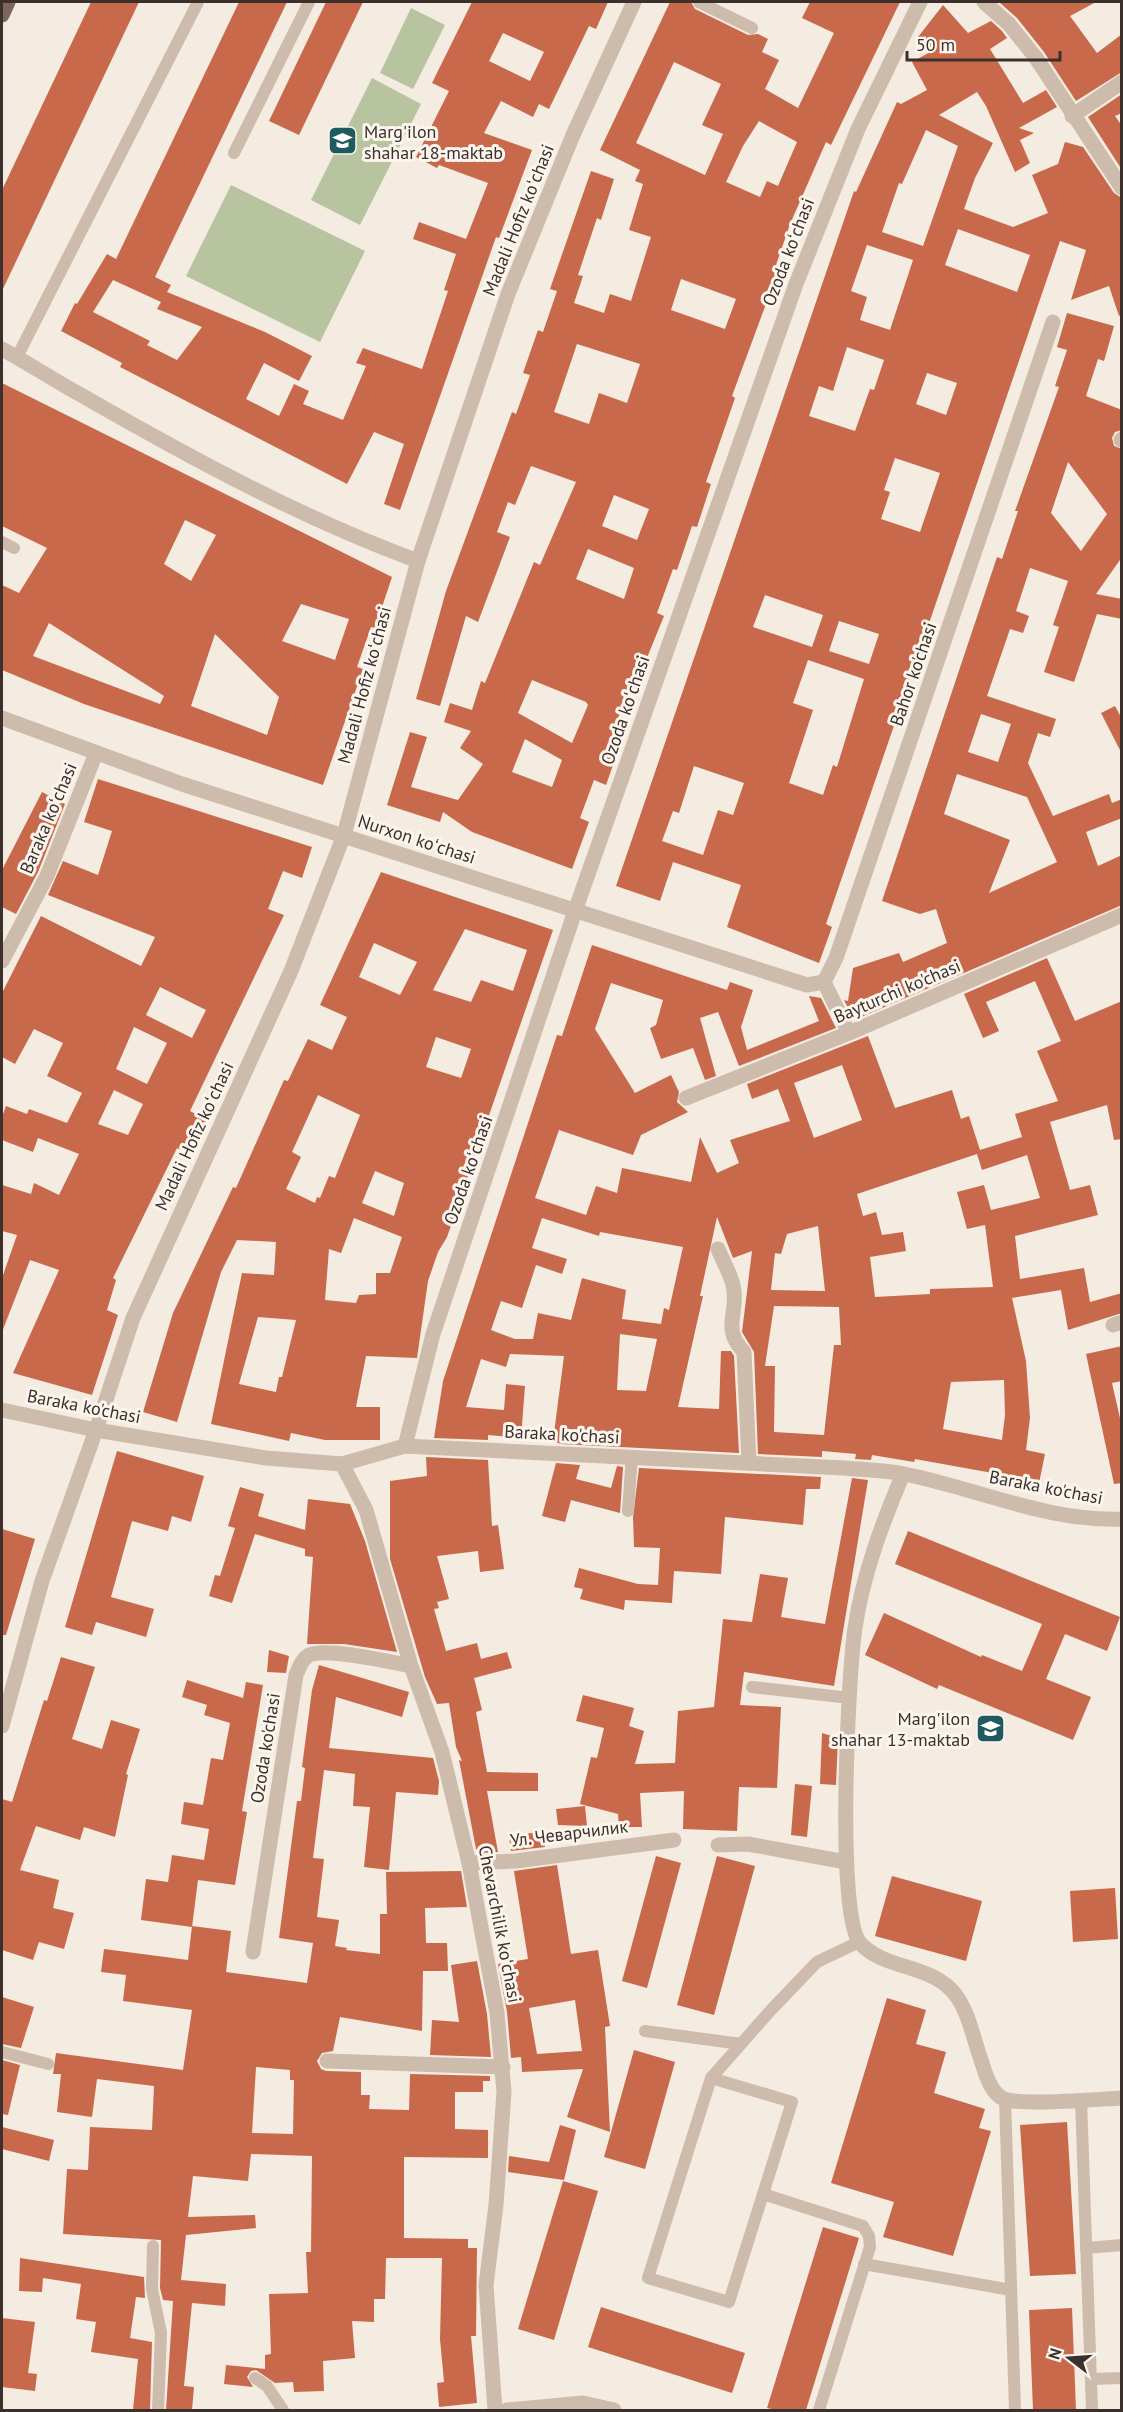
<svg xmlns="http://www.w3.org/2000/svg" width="1123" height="2412" font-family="'PT Sans',sans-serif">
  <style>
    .green { fill: #b8c4a0 }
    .building { fill: #c8694b; fill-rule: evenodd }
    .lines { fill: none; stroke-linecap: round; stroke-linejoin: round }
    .lane { stroke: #cdbbac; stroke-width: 12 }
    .street { stroke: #cdbbac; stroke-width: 15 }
    .primary { stroke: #7d675c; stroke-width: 15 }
    .labels { text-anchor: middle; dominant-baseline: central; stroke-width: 6; stroke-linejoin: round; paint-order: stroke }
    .poi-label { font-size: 18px; fill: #3b302b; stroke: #fbf5ee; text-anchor: start }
    .street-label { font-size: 18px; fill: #3b302b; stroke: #fbf5ee }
  </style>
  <rect width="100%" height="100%" fill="#f4ebe1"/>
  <!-- green -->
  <g class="green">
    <polygon points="411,8 445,25 413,89 380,73"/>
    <polygon points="372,78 421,104 360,225 311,200"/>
    <polygon points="231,185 365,251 320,342 186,276"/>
  </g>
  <!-- building -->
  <g class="building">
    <polygon points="91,2 139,2 2,291 2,190"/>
    <path d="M239 2H287L155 277 171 285 167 292 265 332 312 356 299 381 264 363 246 399 279 416 294 384 309 391 303 404 343 420 366 366 356 363 363 348 422 369 448 291 444 290 456 254 413 239 419 222 466 239 488 183 439 165 437 168 416 157 449 91 432 83 472 2H608L596 29 589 26 549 109 539 104 533 117 501 101 484 133 532 150 499 238 496 237 400 510 384 504 404 444 374 432 347 484 120 367 122 363 61 331 75 303 77 304 107 254 116 259ZM503 33 544 52 530 81 489 61ZM113 280 161 302 157 309 202 327 177 360 147 345 150 341 93 312Z"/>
    <polygon points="326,2 363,2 299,135 269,121"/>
    <path d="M670 2H691L695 9 748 35 758 34 768 39 762 52 779 60 765 89 798 108 834 33 802 18 810 2H900L831 145 826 142 790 224 776 265 780 266 732 396 735 398 706 482 711 484 697 527 692 526 677 570 673 569 657 613 664 616 642 670 638 668 618 718 627 721 609 763 613 765 606 785 594 780 580 818 589 822 572 869 472 832 443 812 440 822 387 805 410 732 427 737 411 787 458 800 483 764 460 748 471 731 444 722 450 703 472 710 481 681 485 683 534 562 540 565 576 482 531 466 515 505 508 502 497 532 510 537 478 622 466 616 440 706 416 699 446 591 512 412 516 414 530 375 523 373 538 330 543 332 557 291 550 289 591 171 614 179 601 220 597 218 578 275 583 276 574 303 604 313 610 294 631 301 651 237 629 230 643 184 635 181 640 170 600 150ZM674 62 721 84 702 125 723 134 705 175 636 143ZM759 121 797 142 778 186 767 181 760 197 726 182 743 146ZM681 279 736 299 725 329 671 310ZM577 344 640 364 627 403 599 393 589 424 554 412ZM614 495 649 509 637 540 602 526ZM588 549 634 568 624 599 576 579ZM532 680 586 702 588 705 572 743 518 713ZM525 739 562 760 552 787 512 772Z"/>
    <polygon points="999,2 1096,2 1070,16 1097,53 1122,34 1122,72 1076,101 1044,52 1017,18"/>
    <path d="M943 5 968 33 991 21 1002 31 1007 38 990 49 1023 103 1046 90 1057 107 1019 128 1034 133 1020 140 1030 163 1015 172 986 106 977 92 939 115 993 143 975 178 964 209 1013 227 1048 213 1032 175 1058 164 1065 142 1083 147 1114 193 1122 198V315L1119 316 1109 286 1071 300 1086 250 1060 241 826 924 832 927 819 963 727 927 741 885 673 862 660 901 616 886 854 191 856 192 897 102 901 104 927 90 912 62 932 51 918 37ZM926 130 958 146 923 246 882 232 899 183 902 184ZM958 229 1030 255 1017 292 945 265ZM867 245 913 260 890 330 860 320 867 297 851 291ZM847 347 884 360 874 390 870 389 855 431 809 416 819 386 833 391ZM927 373 957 383 946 415 916 404ZM895 458 940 473 920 532 881 519 890 492 884 490ZM765 595 823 615 812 647 753 627ZM839 621 879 634 869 664 829 651ZM808 660 864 679 837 767 833 765 823 795 789 783 813 710 793 703ZM694 766 744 783 733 815 718 810 703 855 662 841 673 811 679 813Z"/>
    <polygon points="1122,94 1122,113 1115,116 1122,126 1122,170 1088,117"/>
    <path d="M1067 313 1114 326 1104 361 1098 359 1086 396 1122 410V430L1115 432 1112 438 1114 446 1122 449V557L1096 594 1122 599V619L1097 614 1074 682 1044 672 1059 627 1053 625 1068 581 1030 568 1016 611 1029 616 1023 633 1010 629 987 696 1056 719 1050 737 1038 733 1028 763 1053 816 1109 794 1112 803 1122 799V818L1086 832 1098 866 1122 855V905L854 1020 844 1000 848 1001 853 968 899 953 903 962 947 943 936 909 920 914 882 901 997 557 1002 559 1018 511H1015L1059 387 1055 386 1067 350 1057 347ZM1068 462 1107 514 1081 551 1051 513ZM981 714 1011 724 998 762 968 752ZM957 774 1027 797 1057 862 989 893 1010 840 944 814Z"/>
    <path d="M2 383 392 577 375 628 371 627 357 667 363 669 323 785 84 704 2 670V585L19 593 47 548 2 526ZM185 520 216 535 191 581 164 564ZM301 604 349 619 335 660 282 641ZM49 623 164 696 160 704 33 656ZM215 634 279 697 267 735 191 706Z"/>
    <polygon points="1115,706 1122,719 1122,754 1101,713"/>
    <path d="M98 779 312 847 302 878 283 871 268 909 284 915 190 1111 207 1120 190 1155 177 1148 113 1278 116 1280 107 1310 118 1315 92 1395 13 1373 59 1270 30 1260 2 1332V1278L17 1235 2 1231V1185L31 1194 34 1183 59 1195 79 1154 38 1138 33 1152 2 1140V1117L6 1106 27 1114 29 1109 67 1123 82 1093 47 1076 63 1043 34 1029 15 1064 2 1057V993L41 916 141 966 155 937 48 895 63 861 98 875 112 831 84 822ZM160 987 206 1010 192 1038 146 1015ZM134 1027 167 1043 147 1084 116 1069ZM114 1090 143 1104 128 1135 98 1124Z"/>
    <polygon points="42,792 65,804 38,872 16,914 2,907 2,870"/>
    <path d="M381 872 553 930 447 1237 438 1252 428 1281 417 1358 366 1356 356 1407H380V1440H325L291 1433 289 1441 211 1424 242 1273 274 1275 276 1242 237 1240 221 1272 177 1422 143 1412 173 1313 233 1187 236 1188 284 1080 288 1081 308 1039 332 1050 347 1017 320 1005ZM465 929 527 950 513 991 481 980 471 1002 433 990ZM374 943 417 962 400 995 359 977ZM436 1037 471 1049 461 1078 426 1067ZM318 1095 360 1115 335 1178 329 1176 320 1198 317 1197 315 1203 286 1189 301 1157 292 1152ZM375 1171 404 1183 394 1216 362 1203ZM354 1218 402 1237 390 1273H376V1294L359 1295 356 1303 325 1300 329 1249 341 1253ZM258 1317 296 1320 282 1377H279L276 1392 239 1384Z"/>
    <path d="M592 945 727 990 730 982 753 990 741 1027 747 1050 819 1021 809 996 821 998 836 1028 739 1066 718 1012 700 1018 716 1076 705 1080 693 1048 661 1059 650 1028 656 1025 663 1000 611 983 595 1029 635 1093 671 1075 679 1092 677 1102 688 1112 641 1135 633 1155 559 1130 535 1198 586 1215 596 1186 617 1193 622 1168 691 1182 700 1137 717 1173 739 1163 730 1140 790 1121 778 1089 752 1099 747 1084 868 1036 895 1108 952 1090 961 1119 969 1116 980 1150 1022 1137 1015 1114 1058 1101 1037 1051 1061 1041 1035 981 986 1002 999 1031 983 1038 964 994 1047 958 1075 1021 1122 1001V1139L1114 1140 1107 1105 1050 1122 1070 1190 1090 1185 1098 1215 1015 1236 1020 1279 1084 1268 1090 1302 1122 1293V1313L1068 1330 1061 1290 1012 1298 1026 1361 1030 1418 1026 1450 1045 1454 1038 1488 997 1480 998 1474 915 1459 914 1462 872 1455 871 1460 855 1459 856 1454 822 1451V1457L758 1454 754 1352 742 1332 752 1251 733 1258 717 1217 700 1296H703L678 1407 719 1409 721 1351H731L734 1356 739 1453 561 1444 553 1441 564 1356 510 1354 506 1367 481 1359 466 1407 504 1410 506 1384 525 1386 521 1438 488 1435V1440L434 1438 443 1381 557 1035 562 1036ZM842 1065 862 1120 814 1138 794 1083ZM977 1154 982 1170 1027 1155 1040 1198 991 1210 984 1185 957 1192 967 1229 985 1225 993 1287 930 1289V1294L875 1297 870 1257 906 1251 903 1232 882 1235 876 1212 863 1216 857 1194ZM542 1218 599 1236 600 1232 683 1247 669 1310 664 1308 661 1324 622 1319 626 1290 582 1278 571 1320 538 1313 533 1339H515L491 1330 501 1301 522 1308 536 1265 562 1274 567 1259 532 1248ZM818 1226 825 1291 771 1290 775 1253 781 1254 787 1234ZM774 1306 839 1307 841 1345H834L824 1435 774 1432 775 1366H765ZM620 1334 657 1339 646 1391 617 1390ZM1004 1380 1005 1415 1002 1440 943 1429 951 1382Z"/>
    <polygon points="1122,1346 1122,1381 1112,1383 1122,1427 1122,1483 1114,1484 1086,1354"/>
    <polygon points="117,1451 204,1476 191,1522 172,1516 168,1531 132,1521 111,1597 154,1609 146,1637 96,1622 92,1635 65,1627"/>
    <polygon points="426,1457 488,1460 492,1526 498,1525 504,1569 480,1572 478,1551 437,1556 449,1599 437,1602 439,1608 434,1609 446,1651 477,1643 481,1659 507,1652 512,1668 474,1678 482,1710 476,1712 487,1772 538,1773 538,1791 487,1791 498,1852 480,1853 476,1849 459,1760 462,1761 456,1747 449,1703 437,1704 425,1677 390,1559 390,1481 427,1476"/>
    <polygon points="556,1463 580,1465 576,1479 611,1488 617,1466 623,1467 620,1513 571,1500 565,1522 542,1516"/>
    <polygon points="639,1468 821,1477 820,1489 806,1489 803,1525 725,1517 721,1574 674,1571 672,1603 625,1600 624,1610 580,1599 583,1589 574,1587 579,1568 638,1584 658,1585 660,1548 634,1547 633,1517"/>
    <polygon points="852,1478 868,1480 834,1686 744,1672 740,1705 781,1707 777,1788 739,1787 737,1831 683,1829 684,1791 640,1793 642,1827 619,1827 618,1814 580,1804 591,1757 597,1758 604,1728 576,1721 583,1695 634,1708 629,1726 644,1731 635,1764 675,1763 678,1711 714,1707 723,1619 752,1622 760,1574 788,1578 781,1617 825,1624"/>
    <polygon points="240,1487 264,1494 258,1516 305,1530 308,1499 350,1504 365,1541 397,1652 344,1644 307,1644 313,1557 305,1556 305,1549 255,1534 232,1603 209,1596 215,1575 220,1576 235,1528 228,1526"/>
    <polygon points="2,1529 35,1539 6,1635 2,1635"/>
    <polygon points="908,1531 1120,1617 1107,1651 1065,1634 1046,1679 1091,1697 1073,1740 939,1685 937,1689 865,1655 884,1613 981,1657 982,1655 1022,1671 1042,1624 895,1564"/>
    <polygon points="269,1650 289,1656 286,1673 267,1672"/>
    <polygon points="61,1657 95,1667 72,1739 102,1749 111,1720 140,1729 126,1774 128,1775 115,1837 84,1827 80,1840 36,1826 20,1870 59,1880 53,1908 74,1913 64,1949 39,1942 33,1960 2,1950 2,1799 12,1802 44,1700 47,1701"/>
    <path d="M319 1665 409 1692 402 1717 336 1697 329 1748 433 1758 439 1781 438 1795 396 1792 389 1870 364 1867 370 1807 353 1806 355 1774 324 1770 313 1858 324 1859 317 1917 339 1920 335 1946 347 1948 346 1950 380 1954V1914H387L386 1872 461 1871 467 1907 425 1908 426 1943H447L448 1971H423L422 2031 340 2017 333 2051 322 2053 317 2061 321 2069 326 2071 361 2072V2095H370L369 2109 409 2110 410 2074 490 2076V2081H483V2092H455V2129L488 2130V2158L404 2157V2238L468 2239V2248H477L476 2336H471L477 2403 439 2407 437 2383 444 2382 440 2339 442 2258H386L385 2299H374V2322L352 2321 355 2358 323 2361 324 2391 294 2392 293 2382 275 2383 256 2370 251 2371 247 2377 253 2387 224 2384 226 2365 265 2369V2355L271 2354 269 2294 308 2293 306 2252H311L312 2156 251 2154 248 2181 193 2176 188 2217 255 2215 256 2228 186 2235 181 2280 226 2284 225 2306 192 2303 184 2386 194 2387 192 2410H166L173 2301 163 2300 160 2288 161 2240 63 2234 67 2169 88 2170 90 2127 152 2130 154 2086 97 2079 92 2117 57 2112 61 2074H53L56 2053 183 2070 192 2010 123 2001 126 1975 101 1972 104 1949 188 1960 192 1926 231 1931 226 1972 307 1983 313 1943 279 1938 297 1801H301L305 1768 302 1767 312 1690ZM256 2067 290 2070V2080H294L293 2134 252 2133Z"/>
    <polygon points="187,1680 243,1698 246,1682 263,1685 242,1811 247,1812 235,1885 198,1880 192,1927 141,1920 146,1879 168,1882 172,1855 204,1860 209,1829 181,1824 184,1802 203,1805 211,1758 223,1760 230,1723 204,1715 207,1705 182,1697"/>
    <polygon points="822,1733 838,1738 836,1785 820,1784"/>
    <polygon points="795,1784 812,1786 807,1837 791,1835"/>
    <polygon points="585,1806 587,1826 558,1825 556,1809"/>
    <polygon points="542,1831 545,1847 511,1851 509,1837"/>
    <polygon points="656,1856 681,1863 647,1988 622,1981"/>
    <polygon points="717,1856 755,1866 714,2015 677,2005"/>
    <path d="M557 1865 571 1954 598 1950 610 2026 605 2027 610 2132 567 2117 583 2069 522 2072 521 2057 511 2058 507 2012 498 1964 528 1959 514 1871ZM575 2000 582 2051 537 2054 529 2008Z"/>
    <polygon points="892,1876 982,1901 966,1961 875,1936"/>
    <polygon points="1115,1888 1118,1939 1073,1942 1070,1891"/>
    <polygon points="477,1961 487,2014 491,2057 430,2055 432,2020 459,2022 451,1965"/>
    <polygon points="2,1997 34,2007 21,2048 2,2044"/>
    <polygon points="887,1998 926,2010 916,2044 946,2052 934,2093 985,2109 979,2128 991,2131 953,2256 883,2237 894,2202 831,2183"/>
    <polygon points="634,2050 675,2062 645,2169 604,2157"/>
    <polygon points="2,2060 20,2065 8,2115 2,2114"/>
    <polygon points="1067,2122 1076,2274 1030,2276 1020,2125"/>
    <polygon points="560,2125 576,2130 564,2180 508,2172 509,2156 549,2162"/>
    <polygon points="2,2127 54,2140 49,2161 2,2149"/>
    <polygon points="563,2181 598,2191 554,2340 518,2329"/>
    <polygon points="823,2227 859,2238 806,2410 776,2410 767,2408"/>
    <polygon points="20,2258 144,2277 145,2298 136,2297 130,2338 152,2342 150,2410 133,2410 138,2359 91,2352 96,2322 76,2319 81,2284 43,2278 42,2292 19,2291"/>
    <polygon points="601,2307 745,2353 732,2393 588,2347"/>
    <polygon points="1072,2308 1076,2410 1033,2410 1029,2310"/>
    <polygon points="2,2318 35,2322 28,2373 37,2374 35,2391 2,2387"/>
  </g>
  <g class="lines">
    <!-- lane -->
    <g class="lane">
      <polyline points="699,2 752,28"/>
      <polyline points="234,153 309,2"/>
      <polyline points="17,357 198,2"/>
      <polyline points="2,542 14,548"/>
      <polyline points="628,1511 632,1456"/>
      <polyline points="752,1687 850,1698"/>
      <polyline points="645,2031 741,2044"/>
      <polyline points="2,2052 48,2064"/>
      <polygon points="711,2078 792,2102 729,2302 648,2278"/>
      <polyline points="711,2078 771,2010 817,1962 859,1942"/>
      <polyline points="1005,2099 1015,2410"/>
      <polyline points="1081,2100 1092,2410"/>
      <polyline points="763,2194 863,2226 869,2236 870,2247 819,2410"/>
      <polyline points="153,2246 152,2289 161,2333 158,2410"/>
      <polyline points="1086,2248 1122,2245"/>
      <polyline points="864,2264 1011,2290"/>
      <polyline points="255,2378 267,2386 283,2410"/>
      <polyline points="1091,2379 1122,2378"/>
    </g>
    <!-- street -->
    <g class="street">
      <polyline points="984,2 1009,24 1036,58 1122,188"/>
      <polyline points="1072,116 1122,82"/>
      <path d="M2 349C28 363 54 380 81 395 189 457 301 518 418 561"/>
      <polyline points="1121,440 1122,439"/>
      <polyline points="2,718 182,784 785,978 807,985 824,982"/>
      <polyline points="2,961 47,876 96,753"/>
      <polyline points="849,1033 824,982 836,958 1053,322"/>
      <polyline points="686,1098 849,1033 1122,915"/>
      <path d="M718 1249C723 1261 730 1273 733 1285 740 1312 720 1327 744 1352L749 1463"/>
      <polyline points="1113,1325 1122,1322"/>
      <path d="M2 1410 96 1430 266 1458 342 1464 405 1446 844 1468C864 1470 885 1470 904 1474 976 1488 1047 1522 1122 1519"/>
      <polyline points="405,1446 433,1334 575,911 796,284 858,129 920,2"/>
      <polyline points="342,1464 366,1510 411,1666 442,1752 469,1863 497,2013 504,2092 496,2205 486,2285 495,2410"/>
      <path d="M903 1474C882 1524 863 1574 855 1628 848 1674 836 1915 860 1943 884 1970 932 1964 955 1994 968 2011 973 2036 980 2057 985 2071 989 2092 1004 2099 1021 2106 1099 2099 1122 2098"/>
      <polyline points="2,1726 42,1581 96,1430 133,1318 291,971 344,835 418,561 508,294 573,135 634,2"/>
      <polyline points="718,1845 748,1844 846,1862"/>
      <polyline points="469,1863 516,1861 674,1840"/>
      <path d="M253 1952 296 1675C299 1668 302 1659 309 1655 327 1647 390 1662 411 1666"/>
      <polyline points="327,2061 503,2067"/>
      <polyline points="507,2410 583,2403 614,2410"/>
    </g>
    <!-- primary -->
    <polyline class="primary" points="2,15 8,2"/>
  </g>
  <!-- icons -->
  <defs>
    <symbol id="school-square" viewBox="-11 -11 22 22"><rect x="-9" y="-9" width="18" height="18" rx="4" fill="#1f5a5e" stroke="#fbf5ee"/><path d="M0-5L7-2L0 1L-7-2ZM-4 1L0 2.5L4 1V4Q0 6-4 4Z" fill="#fff"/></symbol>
  </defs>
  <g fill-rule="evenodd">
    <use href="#school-square" x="326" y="124" width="33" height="33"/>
    <use href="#school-square" x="974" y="1712" width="33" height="33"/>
  </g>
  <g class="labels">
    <!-- poi labels -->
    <g class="poi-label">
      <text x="364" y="131">Marg'ilon<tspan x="364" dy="21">shahar 18-maktab</tspan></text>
      <text x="970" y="1718" text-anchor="end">Marg'ilon<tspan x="970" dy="21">shahar 13-maktab</tspan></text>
    </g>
    <!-- street labels -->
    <g class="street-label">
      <text transform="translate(518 220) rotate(-68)">Madali Hofiz koʻchasi</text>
      <text transform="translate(788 252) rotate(-69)">Ozoda koʻchasi</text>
      <text transform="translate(913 674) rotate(-71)">Bahor ko'chasi</text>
      <text transform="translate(364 685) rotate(-75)">Madali Hofiz koʻchasi</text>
      <text transform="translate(625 710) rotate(-71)">Ozoda koʻchasi</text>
      <text transform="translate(48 818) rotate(-67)">Baraka koʻchasi</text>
      <text transform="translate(417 839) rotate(18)">Nurxon koʻchasi</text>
      <text transform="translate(897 991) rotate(-23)">Bayturchi ko'chasi</text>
      <text transform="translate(194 1136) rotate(-65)">Madali Hofiz koʻchasi</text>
      <text transform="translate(468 1170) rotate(-71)">Ozoda koʻchasi</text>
      <text transform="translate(84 1406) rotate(11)">Baraka ko'chasi</text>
      <text transform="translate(562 1434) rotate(3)">Baraka ko'chasi</text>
      <text transform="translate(1046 1487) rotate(11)">Baraka ko'chasi</text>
      <text transform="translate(265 1748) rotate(-81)">Ozoda ko'chasi</text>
      <text transform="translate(569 1833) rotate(-7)">Ул. Чеварчилик</text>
      <text transform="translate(500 1924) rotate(79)">Chevarchilik koʻchasi</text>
    </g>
  </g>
  <!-- border -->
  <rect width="1123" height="2412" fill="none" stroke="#3b302b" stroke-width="6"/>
  <!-- north arrow -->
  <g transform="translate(1069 2358) rotate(287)" stroke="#fbf5ee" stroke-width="4.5" paint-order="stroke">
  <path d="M0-4.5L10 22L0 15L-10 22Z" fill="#3b302b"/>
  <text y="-9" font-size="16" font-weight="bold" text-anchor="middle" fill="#3b302b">N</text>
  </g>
  <!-- scale -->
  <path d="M907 51v9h153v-9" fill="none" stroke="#3b302b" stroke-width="3"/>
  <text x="916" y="51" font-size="18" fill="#3b302b" stroke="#fbf5ee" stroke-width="4.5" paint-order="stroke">50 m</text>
</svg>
